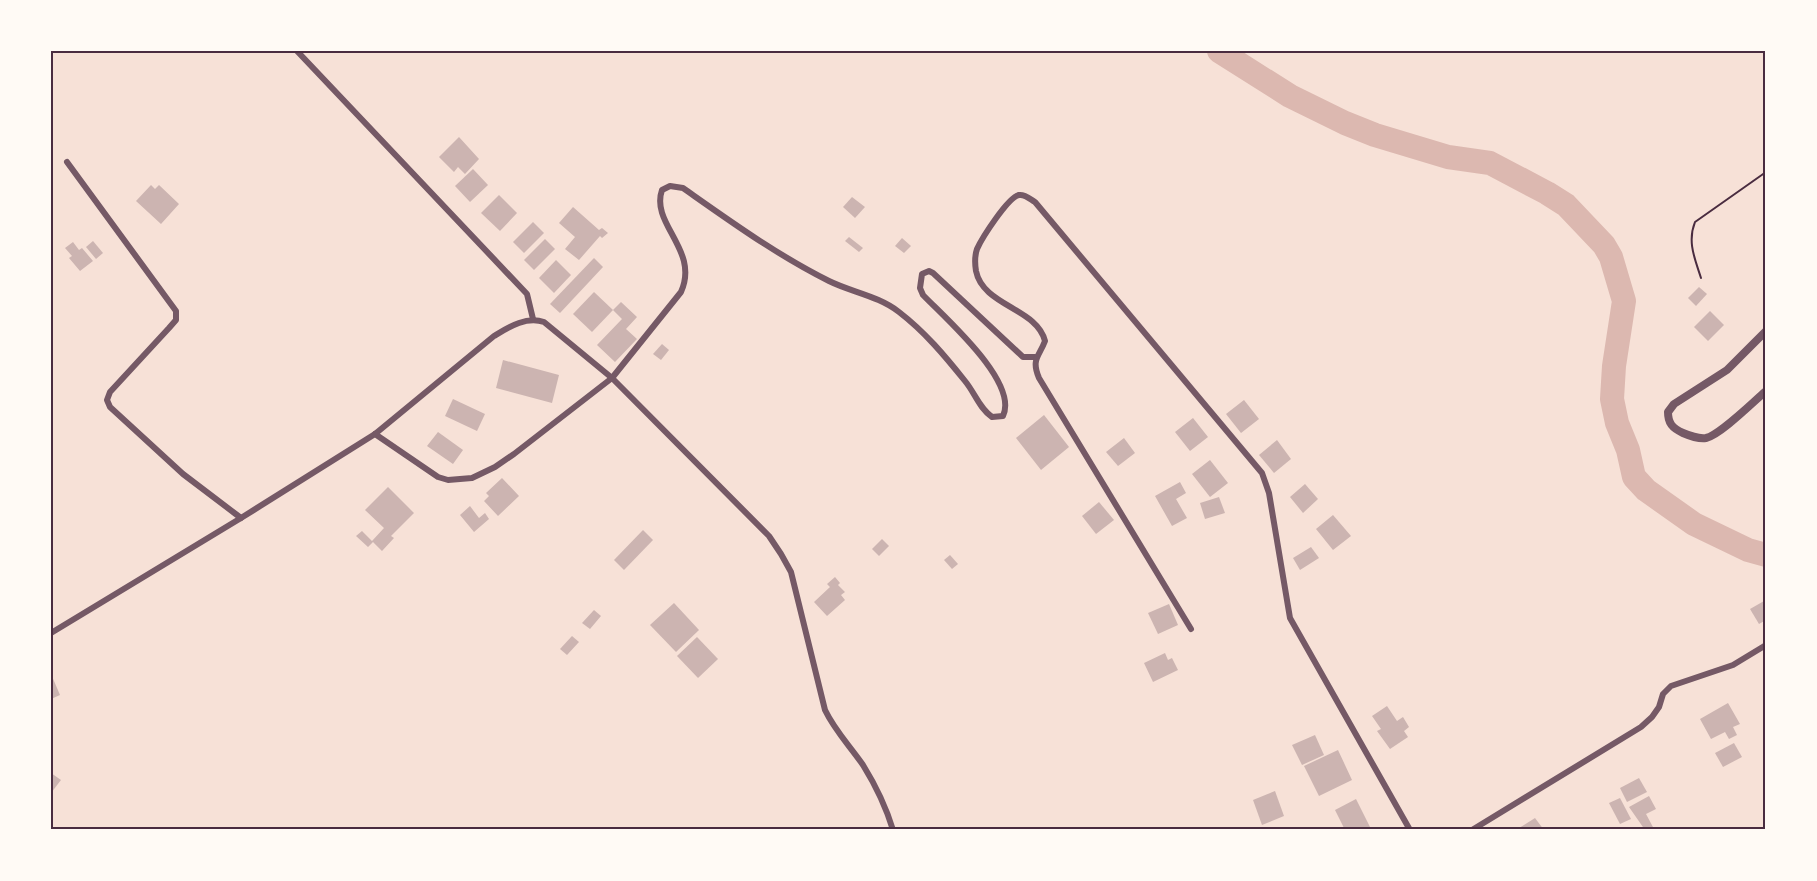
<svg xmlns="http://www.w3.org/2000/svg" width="1817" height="881" font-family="'Sofia Sans Condensed',sans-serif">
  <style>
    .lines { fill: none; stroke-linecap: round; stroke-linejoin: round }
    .river { stroke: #dcb8b0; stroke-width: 24 }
    .building { fill: #ccb4b1 }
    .path { stroke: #4a2c40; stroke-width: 2 }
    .minor { stroke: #755966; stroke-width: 6 }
    .tertiary { stroke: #755966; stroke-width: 8 }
    .neatline { fill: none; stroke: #4a2c40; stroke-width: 2 }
  </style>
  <rect width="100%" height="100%" fill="#f7e1d7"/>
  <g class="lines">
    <!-- river -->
    <polyline class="river" points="1219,51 1290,96 1345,123 1375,135 1448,157 1490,163 1547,193 1566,205 1604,245 1611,257 1624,301 1614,366 1612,399 1617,423 1628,450 1634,477 1646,490 1694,524 1748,550 1766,555"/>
  </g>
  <!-- building -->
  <g class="building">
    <polygon points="459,137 479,159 465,174 458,167 454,172 439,157"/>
    <polygon points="473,169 488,185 470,202 455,186"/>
    <polygon points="151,185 155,189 159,185 179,204 161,224 136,201"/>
    <polygon points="499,195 517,213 500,231 481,213"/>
    <polygon points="852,197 865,207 855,218 843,207"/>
    <polygon points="573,207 599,230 602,228 608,233 602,238 600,236 579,260 565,249 575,237 559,223"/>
    <polygon points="533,222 544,233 524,253 513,242"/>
    <polygon points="849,237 863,248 859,252 845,241"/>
    <polygon points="902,238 911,246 904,253 895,246"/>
    <polygon points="545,239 555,249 534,270 524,260"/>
    <polygon points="93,241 103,253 96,259 86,247"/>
    <polygon points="73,242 79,250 82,248 93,261 80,271 69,258 72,256 65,248"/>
    <polygon points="594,258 603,267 560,313 550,304"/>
    <polygon points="556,260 571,275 554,293 539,278"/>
    <polygon points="1699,287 1707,294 1696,306 1688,298"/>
    <polygon points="594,292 613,310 592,332 573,314"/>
    <polygon points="621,302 637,317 626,329 637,339 615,362 597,345 622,319 613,310"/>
    <polygon points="1710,311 1724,325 1708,341 1694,327"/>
    <polygon points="662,344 669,350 661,360 653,354"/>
    <polygon points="503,360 559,375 552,403 496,388"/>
    <polygon points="453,399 485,414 477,431 445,416"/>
    <polygon points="1244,400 1259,419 1241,433 1226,414"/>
    <polygon points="1044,415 1069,447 1041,470 1016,438"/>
    <polygon points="1193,418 1208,437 1190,451 1175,432"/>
    <polygon points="438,432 463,450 453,464 427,446"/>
    <polygon points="1124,438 1135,453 1118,466 1106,452"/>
    <polygon points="1277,440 1291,459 1274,473 1259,455"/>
    <polygon points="1210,460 1228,483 1210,497 1192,474"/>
    <polygon points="502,478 519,496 498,516 484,501 489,496 486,493"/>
    <polygon points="1180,482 1186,493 1176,499 1187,518 1172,526 1155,496"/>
    <polygon points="1305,484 1318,499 1303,513 1290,497"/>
    <polygon points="388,487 414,513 391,536 394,538 382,551 373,542 368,547 356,536 362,531 372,541 384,528 365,510"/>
    <polygon points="1219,497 1225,513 1205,519 1200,503"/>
    <polygon points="1099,502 1114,520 1096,534 1082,516"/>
    <polygon points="470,506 479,518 485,513 489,519 474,532 460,515"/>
    <polygon points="1333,515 1351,536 1333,550 1316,529"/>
    <polygon points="643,530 653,540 624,570 614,560"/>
    <polygon points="882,539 889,546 879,556 872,549"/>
    <polygon points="1311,547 1319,558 1300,570 1293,558"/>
    <polygon points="950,555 958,564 952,569 944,560"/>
    <polygon points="835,577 840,583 838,585 845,592 841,595 845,600 827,616 814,602 830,587 827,584"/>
    <polygon points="1764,601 1766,604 1766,620 1759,624 1750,609"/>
    <polygon points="674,603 699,630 676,652 650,625"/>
    <polygon points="1169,604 1178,625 1158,634 1148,613"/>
    <polygon points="594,610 601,616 590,629 582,623"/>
    <polygon points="572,636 579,642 567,655 560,649"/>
    <polygon points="697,637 718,659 698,678 677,656"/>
    <polygon points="1165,653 1168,660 1172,658 1178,670 1153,682 1144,663"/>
    <polygon points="51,674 60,695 51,699"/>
    <polygon points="1728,703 1740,724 1733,727 1737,735 1729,739 1725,732 1711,739 1700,719"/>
    <polygon points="1387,706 1397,721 1403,717 1409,727 1404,731 1408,737 1390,749 1377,731 1381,729 1372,716"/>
    <polygon points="1315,735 1324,755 1302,765 1292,745"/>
    <polygon points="1734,743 1742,757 1723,767 1715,753"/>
    <polygon points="1338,750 1352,780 1319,796 1304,766"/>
    <polygon points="51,773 61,780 51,793"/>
    <polygon points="1639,778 1647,792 1627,802 1620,788"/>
    <polygon points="1275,791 1284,816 1262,825 1253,800"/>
    <polygon points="1649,796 1656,809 1646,814 1654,829 1645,830 1629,807"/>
    <polygon points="1620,798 1631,819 1620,824 1609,803"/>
    <polygon points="1356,799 1371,829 1369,830 1345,830 1335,810"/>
    <polygon points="1535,818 1544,830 1520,830 1519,828"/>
  </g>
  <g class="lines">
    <!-- path -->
    <path class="path" d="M1701 278C1695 259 1687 242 1695 222L1766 172"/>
    <!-- minor -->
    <g class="minor">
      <polyline points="297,51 527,294 533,319"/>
      <polyline points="67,162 176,311 176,320 169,328 110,392 107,400 110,407 183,474 241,518"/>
      <path d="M375 434 438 477 448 480 472 478 495 467 514 454 612 378 681 292C700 250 650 224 662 190L670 186 683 188C730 221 777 255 829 281 851 292 879 296 899 312 925 332 945 356 965 381 975 393 979 408 992 417L1003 416C1019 382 945 318 923 295L920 288 922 274 929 271 933 273 1023 357H1035"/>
      <path d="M1191 629 1039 378C1031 359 1039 357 1045 341 1037 308 983 306 976 271 975 265 975 255 977 249 982 238 1008 197 1019 195 1025 194 1030 199 1035 202L1262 473 1269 493 1290 618 1410 830"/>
      <path d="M51 633 241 518 375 434 494 336C509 327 526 316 544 322L612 378 769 536 781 554 791 572 825 710C835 731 850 746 863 765 876 786 886 807 893 830"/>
      <polyline points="1472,830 1641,727 1652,717 1659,707 1663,694 1671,686 1733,665 1766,645"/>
    </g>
    <!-- tertiary -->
    <path class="tertiary" d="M1766 331 1727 370 1674 404 1668 412C1668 423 1672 428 1683 433 1690 436 1698 439 1706 438 1720 435 1753 402 1766 391"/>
  </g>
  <!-- border -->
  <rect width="1817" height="881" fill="none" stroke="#fffaf5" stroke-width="105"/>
  <rect x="52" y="52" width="1712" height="776" class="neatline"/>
</svg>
